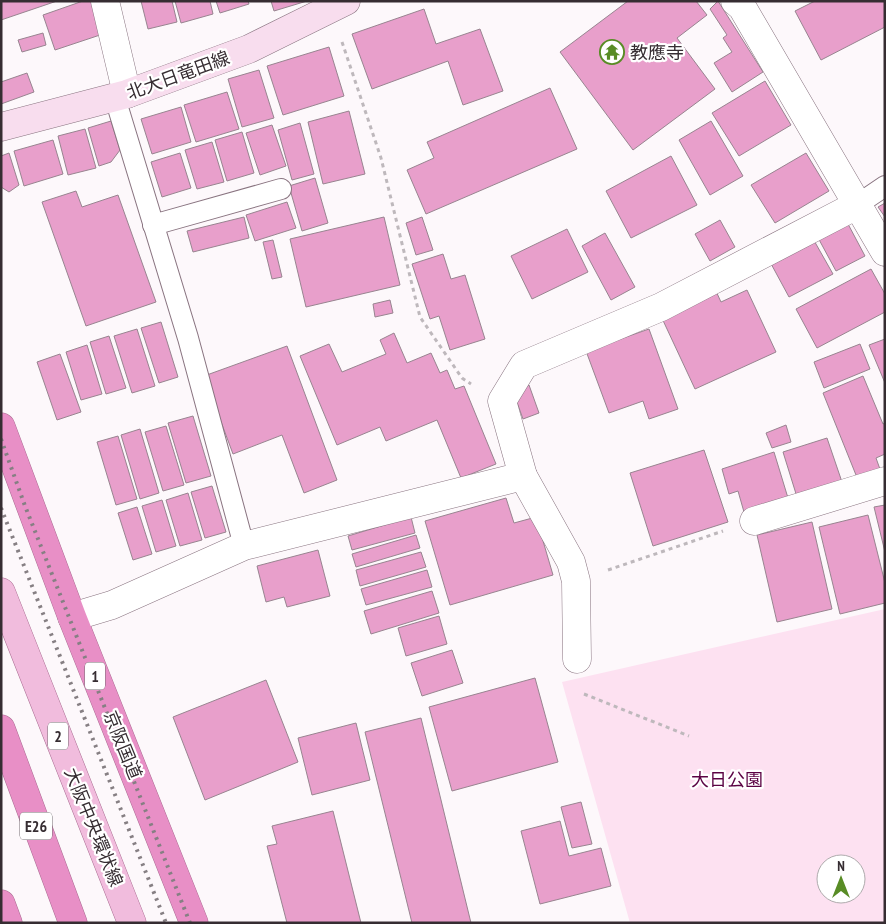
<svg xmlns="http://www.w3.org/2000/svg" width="886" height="924" font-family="'PT Sans Narrow','Noto Sans JP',sans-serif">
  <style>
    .green { fill: #fde1f1; fill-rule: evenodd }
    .building { fill: #e89fcb; stroke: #988490 }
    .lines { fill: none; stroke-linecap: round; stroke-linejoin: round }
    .lane-casing { stroke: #897480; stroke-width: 22 }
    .street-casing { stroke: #897480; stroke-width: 29 }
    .secondary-casing { stroke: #897480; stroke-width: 29 }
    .primary-casing { stroke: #aa6d92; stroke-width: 29 }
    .highway-casing { stroke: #aa6d92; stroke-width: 29 }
    .path { stroke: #beb8bc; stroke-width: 3; stroke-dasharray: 4 4; stroke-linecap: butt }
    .lane { stroke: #fff; stroke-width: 20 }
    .street { stroke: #fff; stroke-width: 28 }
    .secondary { stroke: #f8ddee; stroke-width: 28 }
    .primary { stroke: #f1bcdd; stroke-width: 28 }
    .highway { stroke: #e88fc6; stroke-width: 28 }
    .rail { stroke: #867f83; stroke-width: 4; stroke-dasharray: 2.5 5; stroke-linecap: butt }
    .labels { text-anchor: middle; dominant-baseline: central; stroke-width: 4.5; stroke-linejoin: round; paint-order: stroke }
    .shield { fill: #fff; stroke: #726c70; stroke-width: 1 }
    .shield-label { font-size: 16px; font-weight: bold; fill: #362d32 }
    .poi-label { font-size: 18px; fill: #362d32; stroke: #fff; text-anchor: start }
    .street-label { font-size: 18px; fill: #362d32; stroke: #fff }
    .park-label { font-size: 18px; fill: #5b0344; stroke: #fff }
  </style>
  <rect width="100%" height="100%" fill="#fdf8fb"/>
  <!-- green -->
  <path class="green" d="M885 609V923H630L562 682ZM826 864H856V894H826Z"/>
  <!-- building -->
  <g class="building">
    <polygon points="1,1 57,1 1,20"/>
    <polygon points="83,1 92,1 103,34 55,50 43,15"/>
    <polygon points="141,1 172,1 177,22 148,29"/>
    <polygon points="175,1 210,1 213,14 181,23"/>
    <polygon points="216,1 248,1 249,4 220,13"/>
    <polygon points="271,1 307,1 274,11"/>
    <polygon points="628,1 696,1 707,15 677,38 715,89 633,150 560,52"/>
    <polygon points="718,1 763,72 732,92 714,63 732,52 723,38 727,35 710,9"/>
    <polygon points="815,1 885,1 885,27 821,60 795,11"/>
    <polygon points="424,9 436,44 480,29 503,91 463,105 448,61 372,89 352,34"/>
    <polygon points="43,33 46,45 22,52 18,40"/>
    <polygon points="329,47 344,96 283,115 267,66"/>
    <polygon points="259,70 274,118 242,127 228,79"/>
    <polygon points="27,73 34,92 1,104 1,82"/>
    <polygon points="765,81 791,125 739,156 712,113"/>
    <polygon points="550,88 577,149 426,214 407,170 434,158 427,142"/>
    <polygon points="227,92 239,129 196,142 184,105"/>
    <polygon points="181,107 191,142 152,154 141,119"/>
    <polygon points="349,111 365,174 323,184 308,122"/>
    <polygon points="111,121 120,150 111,162 99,166 88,128"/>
    <polygon points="711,121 743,176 710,195 679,140"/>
    <polygon points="300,123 314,174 292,180 278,130"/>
    <polygon points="272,125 286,166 260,175 246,133"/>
    <polygon points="85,129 96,168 68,175 58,136"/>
    <polygon points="242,132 254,173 227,181 215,140"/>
    <polygon points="53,140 63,174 24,186 14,151"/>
    <polygon points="212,142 224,182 197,189 185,150"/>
    <polygon points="9,153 19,185 9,192 1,187 1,156"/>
    <polygon points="180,153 191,188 162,197 151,162"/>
    <polygon points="806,153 829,191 775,223 751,185"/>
    <polygon points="671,156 697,205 631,238 606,191"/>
    <polygon points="315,178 328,223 302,231 289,186"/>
    <polygon points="76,191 82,207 118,195 156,302 86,326 42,202"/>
    <polygon points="287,202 296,228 255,241 246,215"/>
    <polygon points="885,203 885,217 878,207"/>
    <polygon points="244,217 249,238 193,252 187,231"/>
    <polygon points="384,217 400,285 306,307 290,239"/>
    <polygon points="422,217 433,250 416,255 406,223"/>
    <polygon points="720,220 735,247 710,261 695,234"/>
    <polygon points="848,224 865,256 836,271 816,234"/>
    <polygon points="567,229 588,272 532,299 511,256"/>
    <polygon points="605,233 635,287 611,300 582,246"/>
    <polygon points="812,237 833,274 789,297 769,260"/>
    <polygon points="273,240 282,277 272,279 263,242"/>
    <polygon points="443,254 451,279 465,275 485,339 450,350 439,316 430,319 412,264"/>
    <polygon points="871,269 885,294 885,312 817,348 796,309"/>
    <polygon points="715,289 721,302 747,290 776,352 695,389 660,314"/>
    <polygon points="390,300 393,313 375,317 373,304"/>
    <polygon points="161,322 178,377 159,383 141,328"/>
    <polygon points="137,329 155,386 132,393 114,336"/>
    <polygon points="649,329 678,409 649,419 643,401 609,413 586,351"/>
    <polygon points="394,333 407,363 431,353 440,373 447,370 455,389 464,386 496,464 461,478 437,420 386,441 380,427 337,445 300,356 329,344 342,372 386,354 380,340"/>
    <polygon points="109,336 126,388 106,394 90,342"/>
    <polygon points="885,339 885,383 869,345"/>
    <polygon points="860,344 870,369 824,388 814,362"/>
    <polygon points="87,345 102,394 81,400 66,352"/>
    <polygon points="287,346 337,480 304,493 282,435 233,454 204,376"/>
    <polygon points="60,354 81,412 57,420 37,362"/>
    <polygon points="863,376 883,424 885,423 885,454 876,458 881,472 858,480 823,393"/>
    <polygon points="529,385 539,413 523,419 513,391"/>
    <polygon points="193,416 211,476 186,483 168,423"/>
    <polygon points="786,425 791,442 772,448 766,433"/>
    <polygon points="166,426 184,485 163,491 145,432"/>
    <polygon points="140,429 159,493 140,499 121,435"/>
    <polygon points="118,436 137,499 116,505 97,442"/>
    <polygon points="827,438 842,482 797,497 783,452"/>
    <polygon points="704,450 728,522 653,546 630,473"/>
    <polygon points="774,452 788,498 744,512 738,491 729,494 722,469"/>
    <polygon points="212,486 226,532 205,538 191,492"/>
    <polygon points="188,493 202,540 180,546 166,500"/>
    <polygon points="506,498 514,523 536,517 553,575 450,605 425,521"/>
    <polygon points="162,500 176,546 156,552 142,506"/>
    <polygon points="885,505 885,552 874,507"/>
    <polygon points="137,507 152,554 133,560 118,513"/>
    <polygon points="868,515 885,583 885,603 840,614 819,527"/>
    <polygon points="411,517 415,533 352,550 348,536"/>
    <polygon points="812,522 832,609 777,622 757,535"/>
    <polygon points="416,535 420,548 356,567 352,554"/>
    <polygon points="318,550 330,596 287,607 284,597 266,602 257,566"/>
    <polygon points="421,552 426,567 360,586 356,570"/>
    <polygon points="427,570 432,587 366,605 361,589"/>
    <polygon points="432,591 439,613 371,634 364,611"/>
    <polygon points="439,616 447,644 406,656 398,628"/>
    <polygon points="452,650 463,683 422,696 411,663"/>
    <polygon points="535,678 558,762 452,791 429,707"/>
    <polygon points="266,680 298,762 205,800 173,717"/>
    <polygon points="421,718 471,923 412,923 365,732"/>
    <polygon points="356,723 370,780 312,795 298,738"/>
    <polygon points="581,802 592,844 572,848 561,807"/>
    <polygon points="333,811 361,923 287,923 267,846 277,844 272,826"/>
    <polygon points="560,821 569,856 601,848 611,886 540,904 521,831"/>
  </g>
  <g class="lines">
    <defs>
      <g id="lane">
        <polyline points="115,98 188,338 244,546"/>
        <polyline points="857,205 885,186"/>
        <polyline points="153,225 281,189"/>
      </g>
      <g id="street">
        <polyline points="105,1 127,94"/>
        <polyline points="735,1 742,7 885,252"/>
        <polyline points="754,521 885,481"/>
        <polyline points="72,617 112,605 244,546 523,476"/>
        <polyline points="577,659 576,581 571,562 523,476 502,401 524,365 661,307 857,205"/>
      </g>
      <polyline id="secondary" points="1,127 127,94 249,49 346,1"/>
      <polyline id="primary" points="1,592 132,923"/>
      <g id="highway">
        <polyline points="1,427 72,617 194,923"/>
        <polyline points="1,729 73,923"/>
        <polyline points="1,904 8,923"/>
      </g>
    </defs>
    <!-- lane casing -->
    <use href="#lane" class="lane-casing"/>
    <!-- street casing -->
    <use href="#street" class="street-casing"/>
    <!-- secondary casing -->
    <use href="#secondary" class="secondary-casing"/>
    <!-- primary casing -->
    <use href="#primary" class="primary-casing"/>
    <!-- highway casing -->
    <use href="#highway" class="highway-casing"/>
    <!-- path -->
    <g class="path">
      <polyline points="342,42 381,158 420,317 462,378 471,384"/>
      <polyline points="608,570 723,531"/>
      <polyline points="584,694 689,736"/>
    </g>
    <!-- lane -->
    <use href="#lane" class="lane"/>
    <!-- street -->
    <use href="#street" class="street"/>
    <!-- secondary -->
    <use href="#secondary" class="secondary"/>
    <!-- primary -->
    <use href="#primary" class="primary"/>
    <!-- highway -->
    <use href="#highway" class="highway"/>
    <!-- rail -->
    <g class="rail">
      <polyline points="1,439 25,506 190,923"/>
      <polyline points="1,508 166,923"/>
    </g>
  </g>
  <!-- icons -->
  <defs>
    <symbol id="temple-ring" viewBox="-11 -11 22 22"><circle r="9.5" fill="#fff" stroke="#588c25" stroke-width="1.5"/><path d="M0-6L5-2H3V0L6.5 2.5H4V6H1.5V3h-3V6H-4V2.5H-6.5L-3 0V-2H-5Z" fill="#588c25"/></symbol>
  </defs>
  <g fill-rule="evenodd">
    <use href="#temple-ring" x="598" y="38" width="28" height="28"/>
  </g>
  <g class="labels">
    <!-- shield labels -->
    <g class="shield">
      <rect x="85" y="662.5" width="20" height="27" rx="4"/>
      <rect x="48" y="722.5" width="20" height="27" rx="4"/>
      <rect x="20" y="812.5" width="32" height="27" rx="4"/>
    </g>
    <g class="shield-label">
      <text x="95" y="676">1</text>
      <text x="58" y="736">2</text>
      <text x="36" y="826">E26</text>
    </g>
    <!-- poi labels -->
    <g class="poi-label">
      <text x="630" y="52">教應寺</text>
    </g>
    <!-- street labels -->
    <g class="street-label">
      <text transform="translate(178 75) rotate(-20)">北大日竜田線</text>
      <text transform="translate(123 745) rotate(68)">京阪国道</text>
      <text transform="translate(94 827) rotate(68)">大阪中央環状線</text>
    </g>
    <!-- park labels -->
    <g class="park-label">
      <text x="727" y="779">大日公園</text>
    </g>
  </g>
  <!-- border -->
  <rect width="886" height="924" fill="none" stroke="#362d32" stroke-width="5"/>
  <!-- north arrow -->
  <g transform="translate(841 879)"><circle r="24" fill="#ffffff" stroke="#afabad"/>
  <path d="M0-4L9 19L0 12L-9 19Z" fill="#588c25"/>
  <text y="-8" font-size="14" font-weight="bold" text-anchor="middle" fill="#362d32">N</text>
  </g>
</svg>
